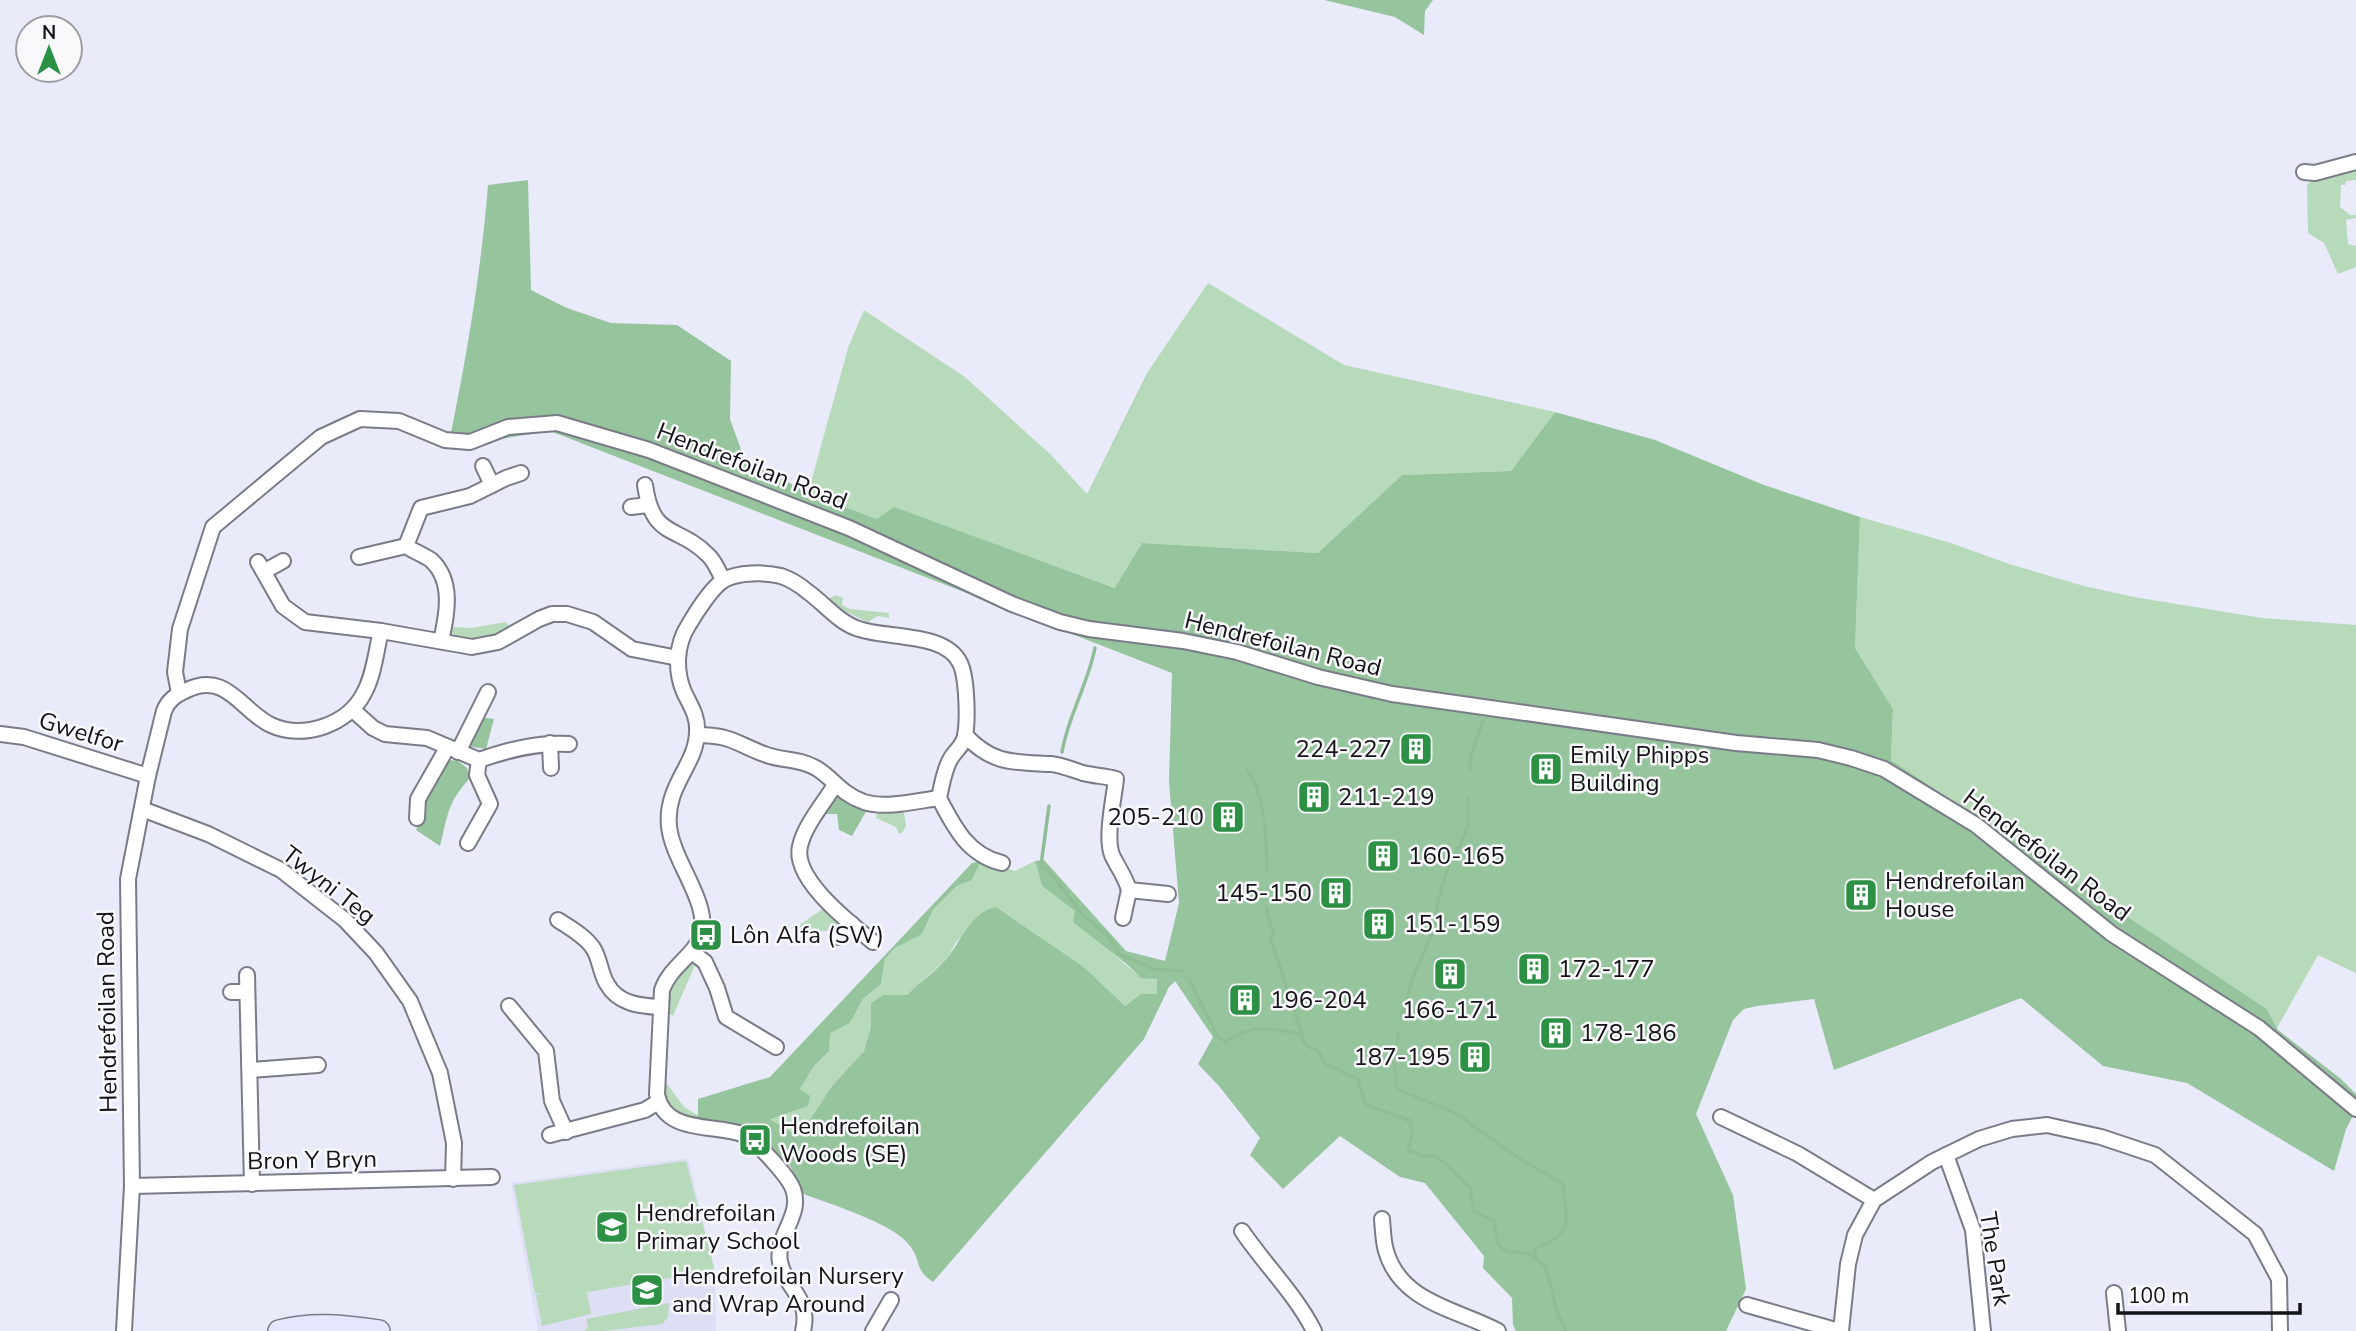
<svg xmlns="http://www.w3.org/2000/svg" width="2356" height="1331" font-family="'Nunito Sans',sans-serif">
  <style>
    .built { fill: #dedff5 }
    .green { fill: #b6daba }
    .forest { fill: #96c49c }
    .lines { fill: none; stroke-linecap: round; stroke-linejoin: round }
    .stream { stroke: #8fbd95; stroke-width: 3.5 }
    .street-casing { stroke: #7a7b88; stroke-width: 18 }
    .secondary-casing { stroke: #7a7b88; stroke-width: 24 }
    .street { stroke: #fff; stroke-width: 14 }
    .secondary { stroke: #e6e6fd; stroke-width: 21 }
    .labels { text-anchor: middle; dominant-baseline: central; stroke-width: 5; stroke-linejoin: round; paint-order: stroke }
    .street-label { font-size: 24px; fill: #131318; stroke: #f9f9fc }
    .poi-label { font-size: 24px; fill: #131318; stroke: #f9f9fc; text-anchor: start }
  </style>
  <rect width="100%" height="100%" fill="#eaebfa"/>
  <!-- built -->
  <polygon class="built" points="688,1158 715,1271 716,1331 538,1331 511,1183"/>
  <!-- green -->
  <g class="green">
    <polygon points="2356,166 2356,180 2346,181 2345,185 2341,185 2340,207 2350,215 2356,215 2356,218 2346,220 2348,244 2356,246 2356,267 2338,274 2324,243 2308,233 2307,185 2313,179"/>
    <polygon points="1208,283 1344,365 1555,412 1511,471 1402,475 1318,553 1142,543 1116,588 894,508 877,519 808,493 848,348 864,310 965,377 1050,454 1087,494 1147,373"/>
    <polygon points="1860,517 1951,543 2009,564 2084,586 2134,597 2262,618 2356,625 2356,973 2318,955 2277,1028 2267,1009 1891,760 1893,709 1855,648"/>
    <polygon points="835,595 843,598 842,605 850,609 889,613 889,618 878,616 868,622 844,611 829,599"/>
    <path d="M506 622 512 629C492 639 474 640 453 635L451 627 472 628Z"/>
    <polygon points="903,807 906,826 903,832 899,834 896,827 876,818 878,808"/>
    <polygon points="981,861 1015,871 1035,861 1042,886 1075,911 1100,943 1138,975 1157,979 1157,994 1141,995 1125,1006 1084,967 996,907 956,942 948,957 907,995 883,995 871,1003 871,1027 864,1051 832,1086 799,1138 769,1118 808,1106 800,1089 814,1066 829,1051 829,1033 850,1023 863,999 881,984 885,959 895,948 922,934 933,910 957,886 972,880"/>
    <polygon points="827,906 841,922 835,930 812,932 798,926"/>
    <path d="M688 964 695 965 673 1016 668 1013C670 992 672 979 688 964Z"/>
    <polygon points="664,1080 684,1107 699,1116 701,1121 672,1111 664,1096"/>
    <polygon points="686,1161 714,1267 712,1271 587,1292 591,1314 542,1326 536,1295 544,1293 535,1294 514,1185"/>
    <polygon points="669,1303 668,1317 662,1324 604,1331 584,1331 588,1327 586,1319"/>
  </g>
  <!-- forest -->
  <g class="forest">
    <polygon points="1324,0 1433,0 1425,11 1424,35 1395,17"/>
    <path d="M528 180 531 290 567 308 611 323 677 325 731 361 730 419 744 458 808 493 877 519 894 507 1115 588 1142 543 1318 553 1402 475 1511 471 1555 412 1655 440 1764 485 1860 517 1855 648 1893 709 1891 760 2267 1009 2278 1030 2341 1079 2356 1094V1110L2346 1129 2334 1171 2187 1083 2103 1066 2021 998 1834 1070 1814 999 1757 1006 1744 1009 1733 1020 1696 1114 1733 1195 1746 1289 1726 1331H1516L1513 1325 1512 1298 1483 1268 1484 1256 1425 1183 1400 1177 1340 1136 1283 1189 1250 1155 1260 1138 1219 1086 1198 1064 1213 1037 1175 981 1169 987 1144 1039 933 1282C913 1268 922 1261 910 1246 894 1223 829 1204 801 1193L791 1167 751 1130 698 1120V1099L770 1077 972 863 981 861 972 880 957 886 933 910 922 934 895 948 885 959 881 984 863 999 850 1023 830 1033 829 1051 814 1066 800 1089 810 1096 808 1106 770 1119 799 1137 832 1086 864 1051 871 1027V1003L883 995H907C920 982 936 971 948 957 961 940 973 911 996 907L1084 967 1125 1006 1141 994H1157V979L1141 978 1129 966 1073 922 1075 911 1042 886 1035 861 1044 860 1126 951 1165 961 1179 903 1169 782 1172 673 550 431 495 440 467 451 448 447C466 361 481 273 488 185Z"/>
    <polygon points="478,717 494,719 486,749 467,746"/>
    <path d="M449 760 458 761 467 768 470 778C447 803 448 815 440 846L416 830 423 815V802Z"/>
    <polygon points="838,796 868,808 852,836 839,830 837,814 826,814"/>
  </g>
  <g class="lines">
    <!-- stream -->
    <g class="stream">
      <path d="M1062 752C1068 716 1088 684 1095 648"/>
      <path d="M1247 770C1266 796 1266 838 1267 870"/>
      <polyline points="1470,770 1471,755 1483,721"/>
      <polyline points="1049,806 1041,865 1051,873 1081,913 1109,937 1119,954 1153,969 1182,971"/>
      <polyline points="1266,907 1273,933 1271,940 1302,1034"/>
      <path d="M1189 979 1217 1035 1226 1042C1253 1022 1271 1029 1302 1034L1304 1044 1319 1052 1325 1064 1358 1079 1366 1105 1411 1121 1412 1134 1408 1151C1415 1151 1417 1154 1423 1156 1427 1157 1431 1155 1435 1157 1443 1159 1461 1180 1470 1187L1473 1211 1494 1221 1497 1242 1505 1251 1529 1254 1545 1266 1558 1314 1566 1331"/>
      <polyline points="1401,1016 1413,978 1433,931 1438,901 1450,860 1460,846 1468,826 1468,799"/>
      <path d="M1398 1034 1394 1062 1397 1089 1455 1113 1519 1158 1563 1184C1566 1222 1575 1232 1535 1249L1536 1260"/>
    </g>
    <defs>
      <g id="street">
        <polyline points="2304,172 2315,173 2356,162"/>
        <polyline points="483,466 492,485"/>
        <path d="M645 485C653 541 678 524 709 556 715 562 719 572 723 580"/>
        <polyline points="631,507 648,505"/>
        <polyline points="406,546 421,508 470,496 506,478 521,473"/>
        <path d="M359 557 406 546C413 551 424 555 431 560 454 581 447 615 441 641"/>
        <polyline points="258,562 283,606 305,622 381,631 472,647 498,642 539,619 552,614 567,614 593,622 632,649 678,658"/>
        <polyline points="265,571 283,561"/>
        <polyline points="179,693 175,672 180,629 213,527 321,437 360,419 399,421 445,440 470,442 508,427 557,423 649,450 849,528 1012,604 1060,622 1089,629 1183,641 1237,652 1318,677 1392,694 1736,743 1818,750 1851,758 1884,769 1976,825 2112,934 2259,1028 2356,1109"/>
        <path d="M353 710 373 728 385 734 427 738 479 760C508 750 538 742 569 744"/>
        <polyline points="0,734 24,737 148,776"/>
        <path d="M697 735C731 735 735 743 764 754 781 761 799 758 816 768 833 778 841 794 864 802 886 809 916 801 939 798"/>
        <path d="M965 735C993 765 1014 762 1051 764 1062 765 1073 770 1083 773 1094 776 1106 776 1116 779 1114 798 1105 837 1112 855 1118 868 1125 876 1129 890"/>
        <polyline points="550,743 551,768"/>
        <polyline points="458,752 488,692"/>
        <path d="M835 785C823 804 805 825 800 846 792 879 850 923 873 942"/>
        <polyline points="142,809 208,834 281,870 345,920 376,953 410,1001 440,1073 454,1143 453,1179"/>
        <polyline points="417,818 418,799 447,748"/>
        <polyline points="468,843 490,804 477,775 479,760"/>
        <polyline points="1123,918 1129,890 1168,894"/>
        <path d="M558 920C570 928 585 936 593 948 600 958 600 973 607 984 618 1004 640 1006 660 1007"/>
        <polyline points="838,937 852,924"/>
        <polyline points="692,952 705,962 717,988 726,1017 776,1047"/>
        <polyline points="247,975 252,1184"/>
        <polyline points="231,992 247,992"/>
        <polyline points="509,1006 546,1051 552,1101 566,1132"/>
        <polyline points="250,1070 318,1065"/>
        <polyline points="1721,1117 1798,1154 1874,1200"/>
        <polyline points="550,1135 645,1110 658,1102"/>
        <polyline points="1946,1155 1973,1230 1983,1331"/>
        <polyline points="132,1186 492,1177"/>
        <path d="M1382 1219C1383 1229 1383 1241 1386 1251 1401 1303 1457 1309 1498 1331"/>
        <path d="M1242 1231C1265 1265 1296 1295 1314 1331"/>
        <polyline points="2114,1293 2118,1331"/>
        <polyline points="1747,1305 1839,1331"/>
        <path d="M124 1331 132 1186 128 879 148 776 164 711C168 700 176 695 187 690 227 671 241 711 271 725 303 740 348 725 364 693 374 675 376 651 381 631"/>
        <path d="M803 1331C811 1297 786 1290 780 1262 775 1236 803 1215 793 1189 788 1176 755 1139 742 1134 714 1124 664 1134 657 1094L662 990C671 964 699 954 702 930 707 899 672 859 669 826 665 785 697 765 697 731 698 716 690 705 684 692 675 671 676 645 688 626 695 614 712 587 724 580 738 572 765 572 781 576 790 579 801 586 808 592 825 604 839 623 859 629 888 639 945 632 960 663 967 677 968 720 965 736 963 746 956 750 951 758 944 769 942 785 939 798 954 827 968 855 1002 863"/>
        <polyline points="873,1331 891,1300"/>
        <polyline points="1841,1331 1848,1264 1855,1235 1874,1200 1932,1162 1979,1139 2012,1129 2047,1125 2101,1137 2155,1155 2255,1234 2279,1279 2280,1331"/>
      </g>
      <path id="secondary" d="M279 1331C312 1322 346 1326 379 1331"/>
    </defs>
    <!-- street casing -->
    <use href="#street" class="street-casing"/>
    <!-- secondary casing -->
    <use href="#secondary" class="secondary-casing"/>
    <!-- street -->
    <use href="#street" class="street"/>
    <!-- secondary -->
    <use href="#secondary" class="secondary"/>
  </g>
  <!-- icons -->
  <defs>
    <symbol id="building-square" viewBox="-11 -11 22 22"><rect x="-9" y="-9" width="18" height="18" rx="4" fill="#2c9045" stroke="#f9f9fc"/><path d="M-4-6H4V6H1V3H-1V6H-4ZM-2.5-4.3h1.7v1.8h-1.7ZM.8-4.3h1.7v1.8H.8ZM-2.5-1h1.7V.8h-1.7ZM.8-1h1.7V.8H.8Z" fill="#fff"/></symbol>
    <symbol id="bus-square" viewBox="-11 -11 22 22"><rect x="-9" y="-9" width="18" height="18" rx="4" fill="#2c9045" stroke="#f9f9fc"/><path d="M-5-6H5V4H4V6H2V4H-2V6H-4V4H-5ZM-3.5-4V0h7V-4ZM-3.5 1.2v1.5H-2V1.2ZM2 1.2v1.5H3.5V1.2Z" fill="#fff"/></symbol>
    <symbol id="school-square" viewBox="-11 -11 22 22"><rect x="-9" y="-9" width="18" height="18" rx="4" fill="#2c9045" stroke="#f9f9fc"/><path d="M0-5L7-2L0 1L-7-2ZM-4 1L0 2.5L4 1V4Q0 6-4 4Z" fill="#fff"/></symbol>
  </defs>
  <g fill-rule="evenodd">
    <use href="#building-square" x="1397" y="730" width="38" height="38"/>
    <use href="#building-square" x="1527" y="750" width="38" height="38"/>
    <use href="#building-square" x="1295" y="778" width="38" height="38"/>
    <use href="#building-square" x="1209" y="798" width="38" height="38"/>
    <use href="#building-square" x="1364" y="837" width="38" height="38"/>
    <use href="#building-square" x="1317" y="874" width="38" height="38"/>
    <use href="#building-square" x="1842" y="876" width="38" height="38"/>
    <use href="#building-square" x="1360" y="905" width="38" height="38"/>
    <use href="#bus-square" x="687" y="916" width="38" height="38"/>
    <use href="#building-square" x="1515" y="950" width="38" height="38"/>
    <use href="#building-square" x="1431" y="955" width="38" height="38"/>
    <use href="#building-square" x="1226" y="981" width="38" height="38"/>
    <use href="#building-square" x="1537" y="1014" width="38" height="38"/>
    <use href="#building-square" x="1456" y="1038" width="38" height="38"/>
    <use href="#bus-square" x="736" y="1121" width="38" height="38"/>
    <use href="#school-square" x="593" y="1208" width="38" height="38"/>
    <use href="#school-square" x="628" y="1271" width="38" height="38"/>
  </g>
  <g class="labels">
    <!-- street labels -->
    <g class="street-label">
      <text transform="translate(752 466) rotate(21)">Hendrefoilan Road</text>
      <text transform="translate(1283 644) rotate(14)">Hendrefoilan Road</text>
      <text transform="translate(81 732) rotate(17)">Gwelfor</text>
      <text transform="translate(2047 855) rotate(37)">Hendrefoilan Road</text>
      <text transform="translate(329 885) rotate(38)">Twyni Teg</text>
      <text transform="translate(107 1012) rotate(-91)">Hendrefoilan Road</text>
      <text transform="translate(312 1160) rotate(-1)">Bron Y Bryn</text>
      <text transform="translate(1995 1259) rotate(81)">The Park</text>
    </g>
    <!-- poi labels -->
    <g class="poi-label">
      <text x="1392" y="749" text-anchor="end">224-227</text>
      <text x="1570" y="755">Emily Phipps<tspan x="1570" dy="28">Building</tspan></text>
      <text x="1338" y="797">211-219</text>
      <text x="1204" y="817" text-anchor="end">205-210</text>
      <text x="1408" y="856">160-165</text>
      <text x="1885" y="881">Hendrefoilan<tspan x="1885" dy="28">House</tspan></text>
      <text x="1312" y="893" text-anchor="end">145-150</text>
      <text x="1404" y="924">151-159</text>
      <text x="730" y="935">Lôn Alfa (SW)</text>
      <text x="1558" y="969">172-177</text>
      <text x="1270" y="1000">196-204</text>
      <text x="1450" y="1010" text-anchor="middle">166-171</text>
      <text x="1580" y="1033">178-186</text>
      <text x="1450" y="1057" text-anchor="end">187-195</text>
      <text x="780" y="1126">Hendrefoilan<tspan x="780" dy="28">Woods (SE)</tspan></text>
      <text x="636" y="1213">Hendrefoilan<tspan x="636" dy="28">Primary School</tspan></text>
      <text x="672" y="1276">Hendrefoilan Nursery<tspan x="672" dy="28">and Wrap Around</tspan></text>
    </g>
  </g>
  <!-- north arrow -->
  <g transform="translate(49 49)"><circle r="33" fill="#f9f9fc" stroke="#9d9da1" stroke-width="2"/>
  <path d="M0-5L12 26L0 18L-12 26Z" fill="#2c9045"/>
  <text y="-10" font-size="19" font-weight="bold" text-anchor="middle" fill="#131318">N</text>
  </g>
  <!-- scale -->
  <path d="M2118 1303v10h182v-10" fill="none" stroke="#131318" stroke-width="3.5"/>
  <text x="2128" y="1303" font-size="21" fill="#131318" stroke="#f9f9fc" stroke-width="5" paint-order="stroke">100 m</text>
</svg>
